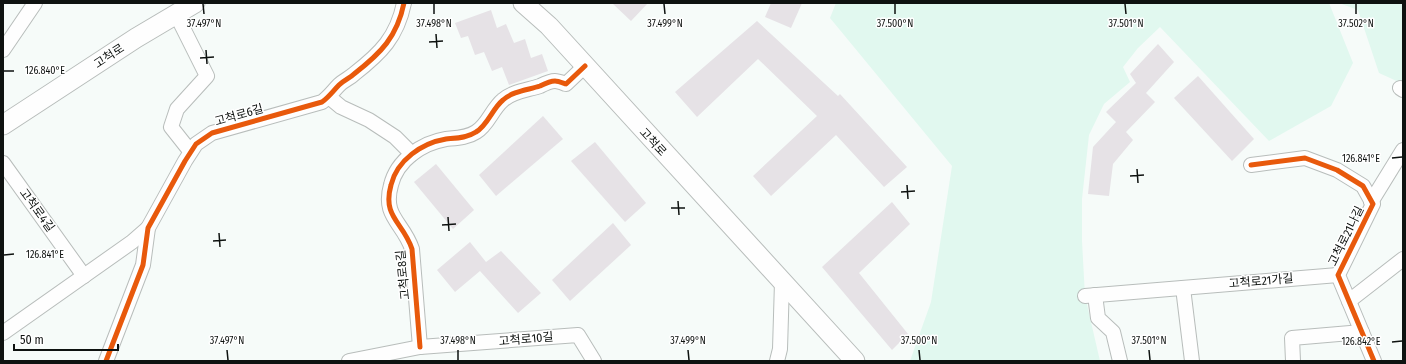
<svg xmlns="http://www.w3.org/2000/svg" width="1406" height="364" font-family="'Fira Sans Condensed','Noto Sans KR',sans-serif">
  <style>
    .green { fill: #e1f8ef }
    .building { fill: #e6e2e6 }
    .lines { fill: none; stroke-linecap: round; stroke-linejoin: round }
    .street-casing { stroke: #b8bdbb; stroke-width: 16 }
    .secondary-casing { stroke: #b8bdbb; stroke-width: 21 }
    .street { stroke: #fefefe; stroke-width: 14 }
    .secondary { stroke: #fefefe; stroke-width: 19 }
    .cycleway-casing { stroke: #fff; stroke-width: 8 }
    .cycleway { stroke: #e8590c; stroke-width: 5 }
    .ticks { fill: none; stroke: #0e1210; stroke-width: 1.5 }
    .labels { text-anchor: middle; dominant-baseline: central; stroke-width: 3; stroke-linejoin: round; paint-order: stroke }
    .street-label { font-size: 12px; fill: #0e1210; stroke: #fff }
    .ticks-label { font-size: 10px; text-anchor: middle; fill: #0e1210; stroke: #fff; stroke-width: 3; stroke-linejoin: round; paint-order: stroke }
  </style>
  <rect width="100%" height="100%" fill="#f6fbf9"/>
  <!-- green -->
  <g class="green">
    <polygon points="836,3 1329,3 1353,63 1331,106 1269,141 1160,27 1138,48 1123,67 1130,82 1104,104 1089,135 1082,199 1082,241 1085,296 1100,361 910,361 931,302 952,166 830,18"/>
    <polygon points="1339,3 1403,3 1403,79 1401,83 1379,73 1358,10"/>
  </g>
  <!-- building -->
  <g class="building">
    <polygon points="612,3 648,3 631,21"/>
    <polygon points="771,3 802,3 791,28 765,17"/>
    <polygon points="491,10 497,28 506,24 514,43 525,39 531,58 542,54 548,71 509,85 502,67 492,71 484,52 475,55 468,36 461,38 455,23"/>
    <polygon points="757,21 838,96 840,94 907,167 884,187 836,135 771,196 753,176 817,116 758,59 697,117 675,92"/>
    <polygon points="1158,44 1174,62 1146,93 1155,102 1126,132 1133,140 1113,164 1109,196 1088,194 1093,147 1116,122 1106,112 1136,83 1130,74"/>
    <polygon points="1198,76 1254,139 1232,161 1174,98"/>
    <polygon points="543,116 563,139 496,196 479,175"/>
    <polygon points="595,142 646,203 625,222 571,161"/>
    <polygon points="436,164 474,210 453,229 414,182"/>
    <polygon points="892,202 910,224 859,273 908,334 892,350 822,267"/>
    <polygon points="613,223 631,245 570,301 552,280"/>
    <polygon points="470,242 486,262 501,251 541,293 518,313 480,271 455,292 437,270"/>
  </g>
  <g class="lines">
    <defs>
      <g id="street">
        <polyline points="176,14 207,76 177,109 171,127 190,151"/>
        <polyline points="3,50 35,3"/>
        <polyline points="1400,88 1403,90"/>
        <polyline points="329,97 341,107 369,120 395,137 412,154"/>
        <polyline points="3,163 84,276"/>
        <polyline points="1251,165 1305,158 1337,170 1363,186 1373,204 1338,275 1374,361"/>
        <polyline points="1371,202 1403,150"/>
        <polyline points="1183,288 1192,361"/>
        <polyline points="1095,295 1098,318 1113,332 1120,361"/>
        <polyline points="1085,296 1338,275"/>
        <polyline points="1349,301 1403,259"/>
        <polyline points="3,333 132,242 148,228"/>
        <path d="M420 347 412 249C403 222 382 217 391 185 397 160 422 143 446 139 456 138 467 138 476 132 488 125 492 109 503 100 513 91 528 90 540 86 544 84 550 81 555 81 558 81 563 83 566 84L585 66"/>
        <path d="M106 361 143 265 148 228 185 161 196 144 212 133 322 102C329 97 333 91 339 85 344 80 350 78 354 74 381 53 397 37 404 3"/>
        <polyline points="349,361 420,347 578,335 594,361"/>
        <polyline points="777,361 780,349 782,282"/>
        <polyline points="1293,361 1292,338 1362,332"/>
      </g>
      <g id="secondary">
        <polyline points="523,3 549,26 855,361"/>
        <polyline points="3,125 136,38 195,3"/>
      </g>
    </defs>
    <!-- street casing -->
    <use href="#street" class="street-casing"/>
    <!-- secondary casing -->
    <use href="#secondary" class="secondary-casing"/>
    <!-- street -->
    <use href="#street" class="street"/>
    <!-- secondary -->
    <use href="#secondary" class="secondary"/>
    <defs>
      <g id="cycleway">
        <polyline points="1251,165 1305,158 1337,170 1363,186 1373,204 1338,275 1374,361"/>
        <path d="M420 347 412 249C403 222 382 217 391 185 397 160 422 143 446 139 456 138 467 138 476 132 488 125 492 109 503 100 513 91 528 90 540 86 544 84 550 81 555 81 558 81 563 83 566 84L585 66"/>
        <path d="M106 361 143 265 148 228 185 161 196 144 212 133 322 102C329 97 333 91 339 85 344 80 350 78 354 74 381 53 397 37 404 3"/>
      </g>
    </defs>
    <!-- cycleway casing -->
    <use href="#cycleway" class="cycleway-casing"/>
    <!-- cycleway -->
    <use href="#cycleway" class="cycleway"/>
  </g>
  <!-- ticks -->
  <path class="ticks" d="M203 4 204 14M434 4V14M664 4 665 14M895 4V14M1125 4 1126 14M1356 4V14M436 34 437 48M429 42 443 41M206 50 207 64M200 58 214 57M4 71H14M1392 158 1402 157M1137 169 1138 183M1130 176 1144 175M907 185 908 199M901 192 915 191M678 201 679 215M671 208H685M448 217 449 231M442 225 456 224M219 233 220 247M213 241 226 240M4 255 14 254M1392 342 1402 341M227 350 228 360M458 350V360M688 350 689 360M919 350 920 360M1149 350 1150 360"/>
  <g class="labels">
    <!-- street labels -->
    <g class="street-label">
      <text transform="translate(109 56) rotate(-33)">고척로</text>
      <text transform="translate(239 115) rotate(-16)">고척로6길</text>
      <text transform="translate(653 142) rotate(47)">고척로</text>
      <text transform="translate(37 210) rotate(54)">고척로4길</text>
      <text transform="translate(1346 236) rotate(-64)">고척로21나길</text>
      <text transform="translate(403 275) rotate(-96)">고척로8길</text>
      <text transform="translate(1261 281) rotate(-5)">고척로21가길</text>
      <text transform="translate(526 339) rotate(-5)">고척로10길</text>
    </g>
  </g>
  <g class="ticks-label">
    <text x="204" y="27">37.497°N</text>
    <text x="434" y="27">37.498°N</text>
    <text x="665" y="27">37.499°N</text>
    <text x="895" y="27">37.500°N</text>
    <text x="1126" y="27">37.501°N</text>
    <text x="1356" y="27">37.502°N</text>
    <text x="45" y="74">126.840°E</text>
    <text x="1361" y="162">126.841°E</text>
    <text x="45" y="258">126.841°E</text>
    <text x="227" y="344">37.497°N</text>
    <text x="458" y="344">37.498°N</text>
    <text x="688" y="344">37.499°N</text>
    <text x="919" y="344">37.500°N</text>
    <text x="1149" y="344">37.501°N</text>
    <text x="1361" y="345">126.842°E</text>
  </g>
  <!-- border -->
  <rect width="1406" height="364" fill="none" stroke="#0e1210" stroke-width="8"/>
  <!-- scale -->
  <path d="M14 344v6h104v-6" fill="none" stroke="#0e1210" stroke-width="2"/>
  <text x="20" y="344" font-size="12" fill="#0e1210" stroke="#ffffff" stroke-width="3" paint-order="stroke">50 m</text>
</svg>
